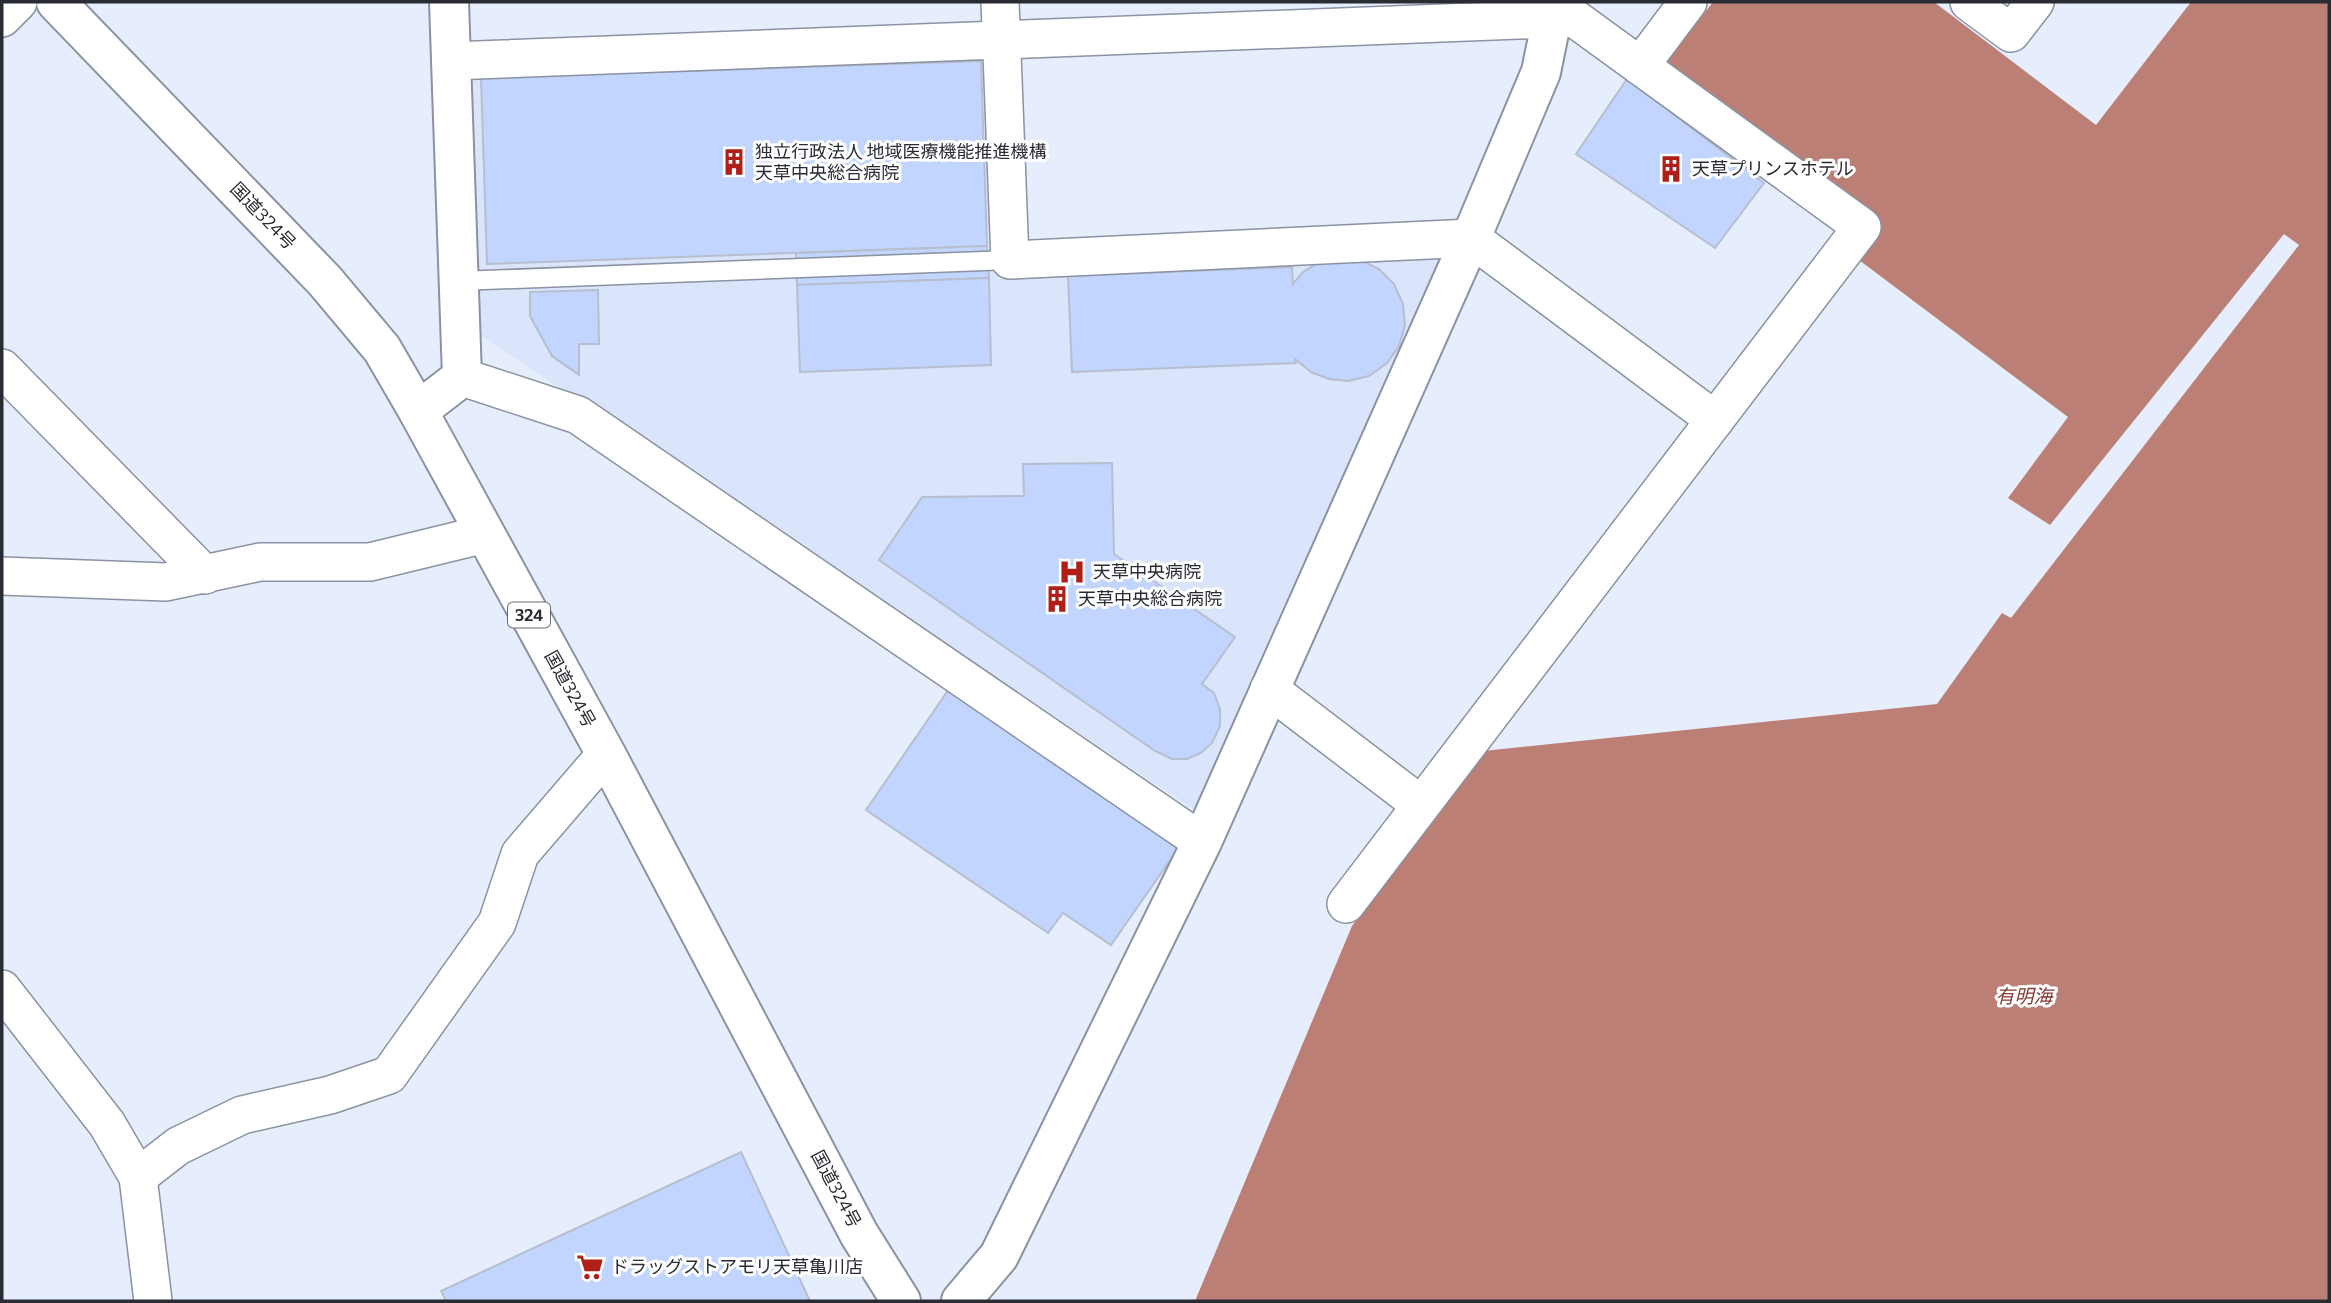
<svg xmlns="http://www.w3.org/2000/svg" width="2331" height="1303" font-family="Bitter,'Noto Sans JP',serif">
  <style>
    .built { fill: #dae5fc }
    .water { fill: #bb7f76 }
    .building { fill: #c2d5fe; stroke: #b7becd; stroke-width: 2 }
    .lines { fill: none; stroke-linecap: round; stroke-linejoin: round }
    .lane-casing { stroke: #8b92a1; stroke-width: 21 }
    .street-casing { stroke: #8b92a1; stroke-width: 40 }
    .secondary-casing { stroke: #8b92a1; stroke-width: 42 }
    .highway-casing { stroke: #8b92a1; stroke-width: 42 }
    .lane { stroke: #fff; stroke-width: 18 }
    .street { stroke: #fff; stroke-width: 37 }
    .secondary { stroke: #fff; stroke-width: 38 }
    .highway { stroke: #fff; stroke-width: 38 }
    .labels { text-anchor: middle; dominant-baseline: central; stroke-width: 6; stroke-linejoin: round; paint-order: stroke }
    .shield { fill: #fff; stroke: #696b70; stroke-width: 2 }
    .shield-label { font-size: 16px; font-weight: bold; fill: #292c32 }
    .poi-label { font-size: 18px; fill: #292c32; stroke: #fff; text-anchor: start }
    .street-label { font-size: 18px; fill: #292c32; stroke: #fff }
    .water-label { font-size: 19px; font-style: italic; fill: #843930; stroke: #fff }
  </style>
  <rect width="100%" height="100%" fill="#e6eefd"/>
  <!-- built -->
  <polygon class="built" points="989,51 999,273 1451,252 1199,813 474,331 467,70"/>
  <!-- water -->
  <polygon class="water" points="1713,2 1934,2 2096,125 2191,2 2329,2 2329,1301 1195,1301 1352,926 1483,751 1937,704 2002,613 2011,618 2299,245 2284,234 2050,525 2008,498 2068,417 1859,260 1882,225 1666,62"/>
  <!-- building -->
  <g class="building">
    <polygon points="981,61 987,246 487,264 481,78"/>
    <polygon points="1627,79 1764,183 1715,248 1576,154"/>
    <polygon points="987,246 989,278 797,285 796,253"/>
    <polygon points="1360,260 1379,269 1394,284 1403,304 1405,325 1399,346 1387,363 1369,376 1348,381 1329,379 1311,372 1295,359 1296,363 1072,372 1068,276 1292,267 1293,284 1303,272 1319,262"/>
    <polygon points="989,278 991,365 800,372 797,285"/>
    <polygon points="598,290 599,344 579,344 579,375 552,356 530,316 530,292"/>
    <polygon points="1112,463 1114,554 1235,637 1202,684 1214,693 1220,709 1220,726 1212,743 1201,753 1187,759 1172,759 1155,751 879,560 922,497 1024,496 1023,464"/>
    <polygon points="949,689 1180,846 1111,945 1063,913 1048,933 866,810"/>
    <polygon points="741,1152 810,1301 446,1301 441,1291"/>
  </g>
  <g class="lines">
    <defs>
      <polyline id="lane" points="459,281 1010,260"/>
      <g id="street">
        <polyline points="1000,2 1010,260 1471,238 1715,420"/>
        <polyline points="1969,2 2011,33 2035,2"/>
        <polyline points="2,18 18,2"/>
        <polyline points="451,61 1574,18 1862,227 1346,904"/>
        <polyline points="1640,66 1688,2"/>
        <polyline points="2,368 205,575"/>
        <polyline points="462,377 578,415 1202,842"/>
        <polyline points="2,576 166,582 260,562 370,562 485,534"/>
        <polyline points="1269,689 1421,805"/>
        <polyline points="2,989 107,1124 138,1177 153,1301"/>
        <polyline points="138,1177 178,1146 242,1115 330,1095 389,1075 497,923 520,854 606,754"/>
      </g>
      <g id="secondary">
        <polyline points="418,411 462,377 449,2"/>
        <polyline points="961,1301 999,1256 1202,842 1471,238 1541,72 1552,18 1551,2"/>
      </g>
      <polyline id="highway" points="56,2 325,281 382,349 418,411 606,754 859,1234 901,1301"/>
    </defs>
    <!-- lane casing -->
    <use href="#lane" class="lane-casing"/>
    <!-- street casing -->
    <use href="#street" class="street-casing"/>
    <!-- secondary casing -->
    <use href="#secondary" class="secondary-casing"/>
    <!-- highway casing -->
    <use href="#highway" class="highway-casing"/>
    <!-- lane -->
    <use href="#lane" class="lane"/>
    <!-- street -->
    <use href="#street" class="street"/>
    <!-- secondary -->
    <use href="#secondary" class="secondary"/>
    <!-- highway -->
    <use href="#highway" class="highway"/>
  </g>
  <!-- icons -->
  <defs>
    <symbol id="building-bare" viewBox="-9 -9 18 18"><path d="M-4-6H4V6H1V3H-1V6H-4ZM-2.5-4.3h1.7v1.8h-1.7ZM.8-4.3h1.7v1.8H.8ZM-2.5-1h1.7V.8h-1.7ZM.8-1h1.7V.8H.8Z" fill="#af1f17" stroke="#fff" stroke-width="2.5" paint-order="stroke"/></symbol>
    <symbol id="hospital-bare" viewBox="-9 -9 18 18"><path d="M-5-5h3v3.5h4V-5h3V5h-3V1.5h-4V5h-3Z" fill="#af1f17" stroke="#fff" stroke-width="2.5" paint-order="stroke"/></symbol>
    <symbol id="supermarket-bare" viewBox="-9 -9 18 18"><path d="M-6-5.5h2.5l.6 2H6L4.5 2H-2.5L-4.4-4H-6ZM-1.5 3.2a1.3 1.3 0 1 0 .1 0ZM3 3.2a1.3 1.3 0 1 0 .1 0Z" fill="#af1f17" stroke="#fff" stroke-width="2.5" paint-order="stroke"/></symbol>
  </defs>
  <g fill-rule="evenodd">
    <use href="#building-bare" x="715" y="143" width="38" height="38"/>
    <use href="#building-bare" x="1652" y="150" width="38" height="38"/>
    <use href="#hospital-bare" x="1053" y="553" width="38" height="38"/>
    <use href="#building-bare" x="1038" y="580" width="38" height="38"/>
    <use href="#supermarket-bare" x="571" y="1248" width="38" height="38"/>
  </g>
  <g class="labels">
    <!-- shield labels -->
    <rect class="shield" x="508" y="602.5" width="42" height="25" rx="5"/>
    <g class="shield-label">
      <text x="529" y="615">324</text>
    </g>
    <!-- poi labels -->
    <g class="poi-label">
      <text x="755" y="152">独立行政法人 地域医療機能推進機構<tspan x="755" dy="21">天草中央総合病院</tspan></text>
      <text x="1692" y="169">天草プリンスホテル</text>
      <text x="1093" y="572">天草中央病院</text>
      <text x="1078" y="599">天草中央総合病院</text>
      <text x="611" y="1267">ドラッグストアモリ天草亀川店</text>
    </g>
    <!-- street labels -->
    <g class="street-label">
      <text transform="translate(263 216) rotate(46)">国道324号</text>
      <text transform="translate(570 689) rotate(61)">国道324号</text>
      <text transform="translate(836 1189) rotate(62)">国道324号</text>
    </g>
    <!-- water labels -->
    <g class="water-label">
      <text x="2024" y="996">有明海</text>
    </g>
  </g>
  <!-- border -->
  <rect width="2331" height="1303" fill="none" stroke="#292c32" stroke-width="7"/>
</svg>
